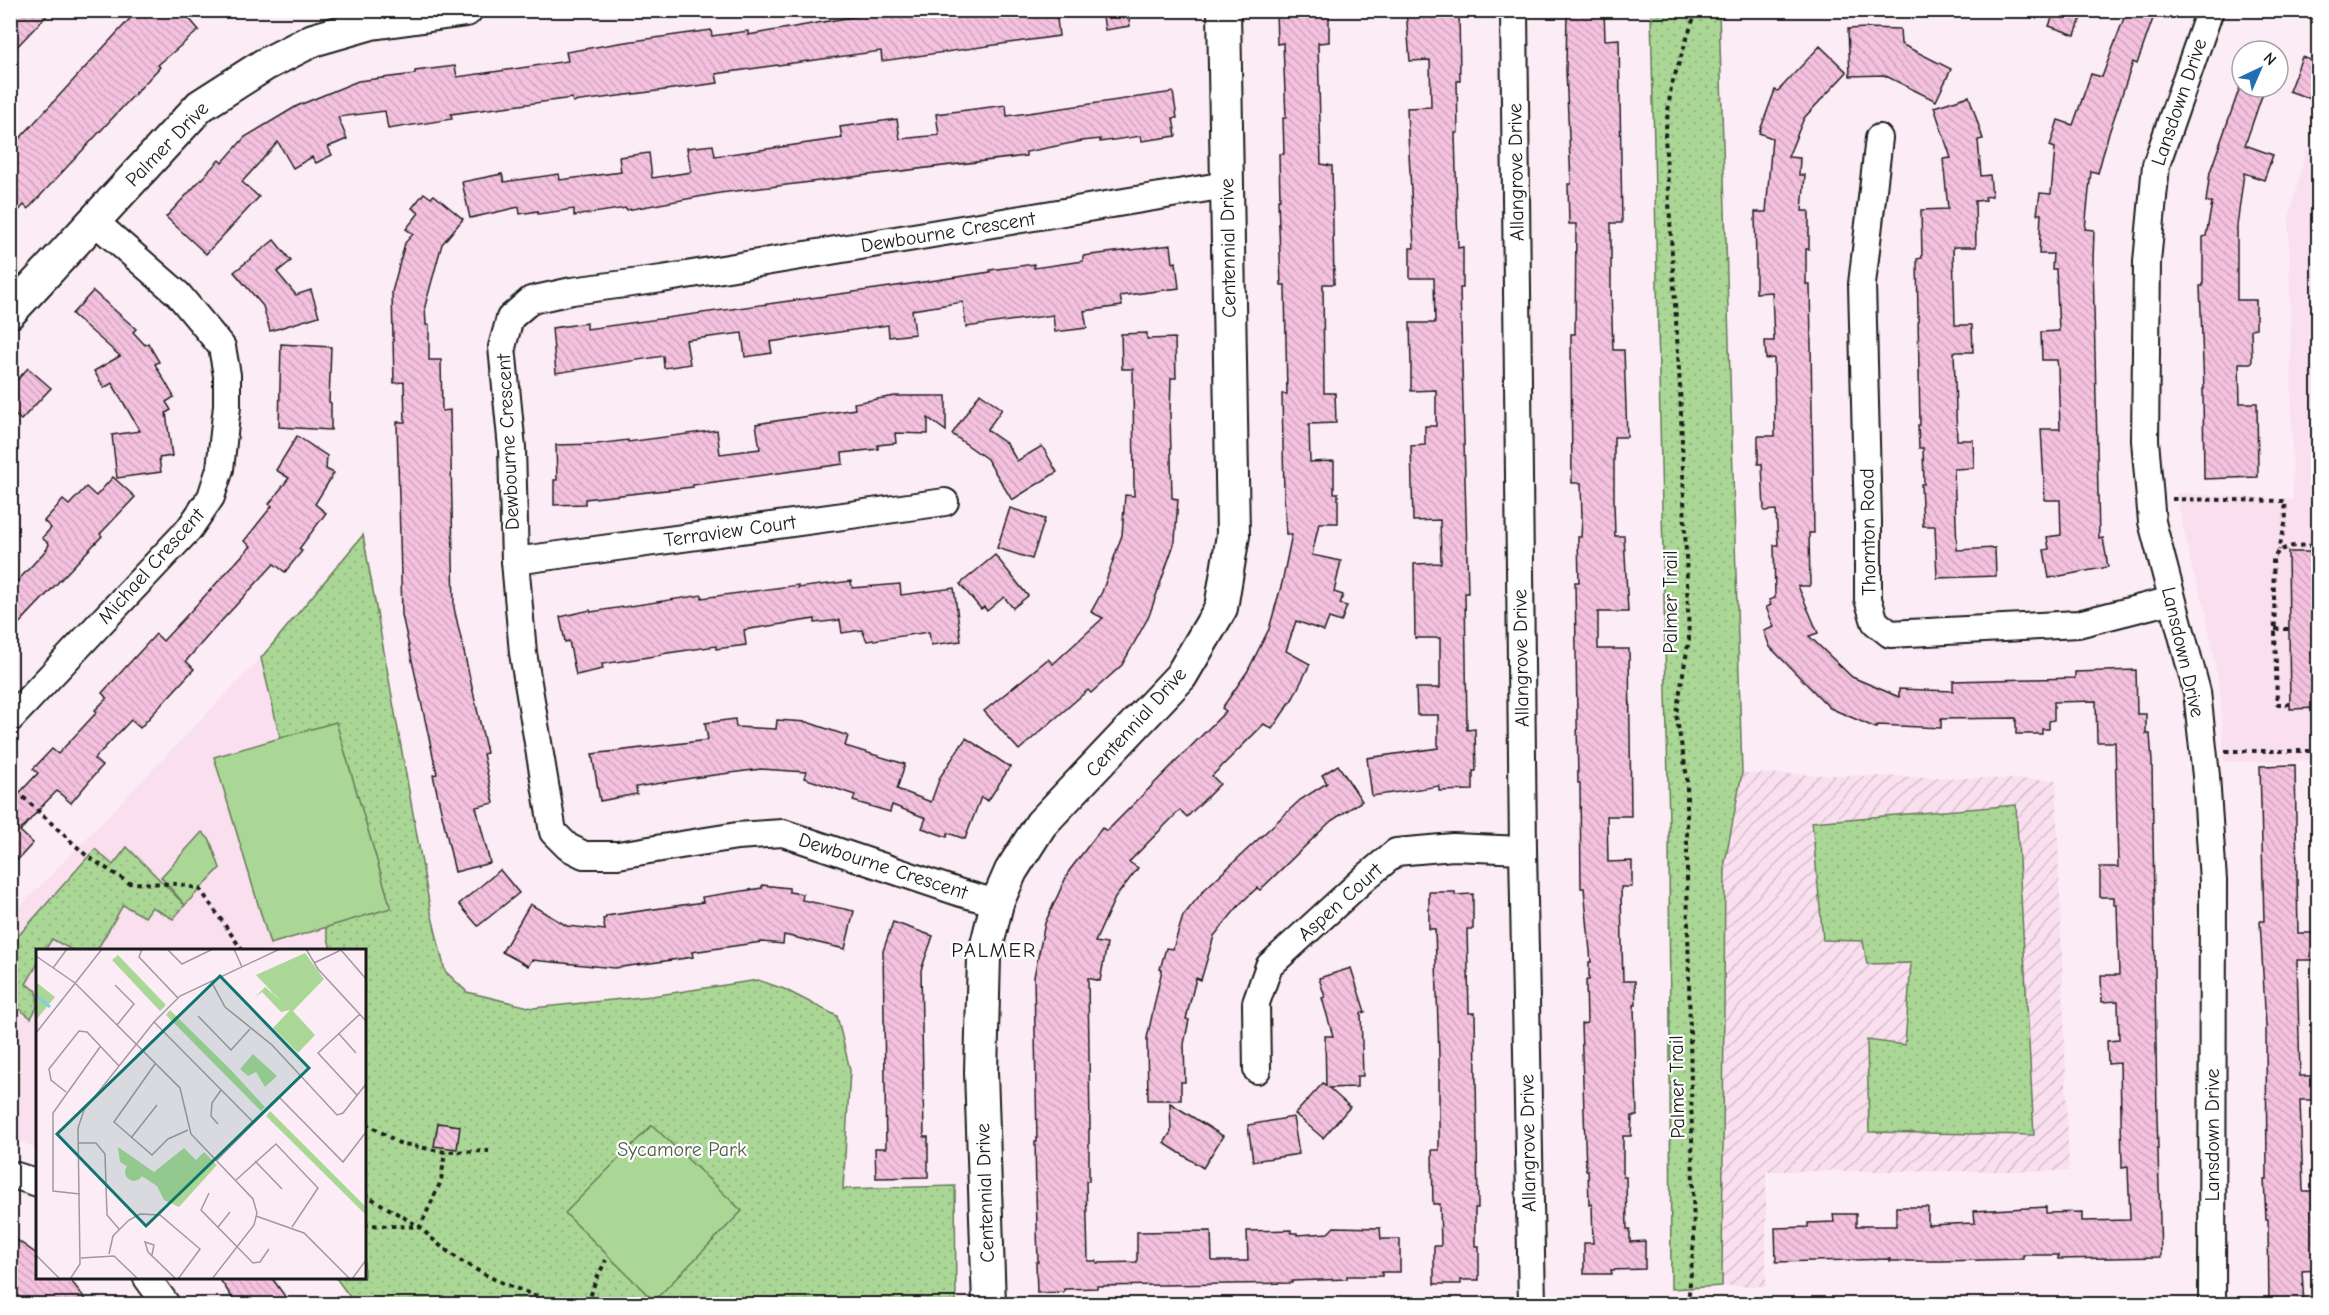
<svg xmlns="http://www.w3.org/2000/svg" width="2329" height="1315" font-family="'Comic Neue',sans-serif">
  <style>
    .built { fill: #fadfee }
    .industrial { fill: url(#industrial-furrows) }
    .grass { fill: url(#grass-dots); stroke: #647a59; stroke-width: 1.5 }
    .garden { fill: #abd796; stroke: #647a59; stroke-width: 1.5 }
    .building { fill: url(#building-back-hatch); stroke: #1c1c1c; stroke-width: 1.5 }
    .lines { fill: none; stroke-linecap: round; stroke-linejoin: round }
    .minor-casing { stroke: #1c1c1c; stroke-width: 30 }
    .tertiary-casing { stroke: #1c1c1c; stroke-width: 36 }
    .path { stroke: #1c1c1c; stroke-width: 4; stroke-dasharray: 4.5 4.5; stroke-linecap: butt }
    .minor { stroke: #fff; stroke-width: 26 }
    .tertiary { stroke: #fff; stroke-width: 32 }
    .labels { text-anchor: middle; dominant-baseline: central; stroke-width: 4.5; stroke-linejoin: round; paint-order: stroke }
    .street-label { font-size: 20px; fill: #1c1c1c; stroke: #fff }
    .park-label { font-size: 20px; fill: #4e5d47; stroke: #fff }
    .neighbourhood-label { font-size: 21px; letter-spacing: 1.5px; fill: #1c1c1c; stroke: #fff }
    .inset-river { fill: none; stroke: #82cfe0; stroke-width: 3 }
    .inset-road { fill: none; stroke: #a2999e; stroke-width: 1.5 }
    .view { fill: #0f766e; fill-opacity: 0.15; stroke: #0f766e; stroke-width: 3 }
    .inset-edge { fill: none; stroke: #1c1c1c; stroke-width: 3 }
  </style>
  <defs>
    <pattern id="industrial-furrows" width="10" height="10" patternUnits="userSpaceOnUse" patternTransform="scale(1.5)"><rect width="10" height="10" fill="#fadfee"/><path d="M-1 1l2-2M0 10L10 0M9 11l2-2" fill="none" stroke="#d6bfcc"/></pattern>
    <pattern id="grass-dots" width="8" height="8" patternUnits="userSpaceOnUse" patternTransform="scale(1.5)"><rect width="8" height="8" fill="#abd796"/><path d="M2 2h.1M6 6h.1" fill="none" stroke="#93b881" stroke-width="1.8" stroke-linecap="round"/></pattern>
    <pattern id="building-back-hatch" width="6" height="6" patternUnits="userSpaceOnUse" patternTransform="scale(1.5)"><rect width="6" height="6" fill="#f4c1df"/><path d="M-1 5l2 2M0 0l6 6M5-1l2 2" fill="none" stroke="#d1a5bf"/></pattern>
  </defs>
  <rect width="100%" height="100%" fill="#fcecf5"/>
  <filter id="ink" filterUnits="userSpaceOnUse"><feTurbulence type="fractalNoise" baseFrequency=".0167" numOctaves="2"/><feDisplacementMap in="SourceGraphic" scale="12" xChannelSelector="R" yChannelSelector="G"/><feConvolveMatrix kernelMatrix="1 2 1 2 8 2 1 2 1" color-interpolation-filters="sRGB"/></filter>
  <g filter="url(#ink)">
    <!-- built -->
    <g class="built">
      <polygon points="2306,150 2318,154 2318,760 2224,762 2221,697 2205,606 2192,569 2176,493 2293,500 2289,218"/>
      <polygon points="261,658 331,950 38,950 37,1149 11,1137 10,917"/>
    </g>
    <!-- industrial -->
    <polygon class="industrial" points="1742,773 2056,780 2069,1171 1766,1171 1766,1286 1722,1286 1725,862"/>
    <!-- grass -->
    <g class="grass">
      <polygon points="1651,11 1719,11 1742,773 1725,862 1722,1286 1671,1289 1669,825"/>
      <polygon points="363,535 430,908 445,971 467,992 533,1008 652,996 758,980 784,989 837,1016 850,1070 843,1189 955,1186 956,1304 355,1304 336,1278 364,1278 364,1115 368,1105 364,1092 364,950 331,950 261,658"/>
      <polygon points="2016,805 2034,1135 1869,1132 1867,1040 1905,1045 1911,963 1867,964 1863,941 1823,940 1812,822"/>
      <polygon points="127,847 185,905 173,919 152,907 145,917 123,905 97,950 72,950 52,939 45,950 38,950 37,965 26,984 37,991 37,1007 31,1018 11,1002 11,944 95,849 113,865"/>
    </g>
    <!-- garden -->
    <g class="garden">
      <polygon points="336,722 391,908 270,944 214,757"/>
      <polygon points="202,832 210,840 220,868 185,905 161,877"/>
      <polygon points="652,1125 742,1211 654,1301 565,1213"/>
    </g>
    <!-- building -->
    <g class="building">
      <polygon points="10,10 52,10 10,54"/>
      <polygon points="138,10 182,10 199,30 158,65 160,67 28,209 24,205 10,220 10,149"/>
      <polygon points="875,10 1056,10 1059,36 882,61 881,51 771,66 716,74 718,83 573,102 572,98 451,114 452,119 388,129 385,111 338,117 347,139 328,147 332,155 316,163 312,157 293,168 278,142 242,182 259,197 206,254 166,217 219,160 222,163 245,137 297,106 358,81 415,74 415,71 455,66 457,77 507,70 568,61 566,52 619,43 711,30 712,36 748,31 748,35 875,13"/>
      <polygon points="1102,10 1128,10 1130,26 1105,30"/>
      <polygon points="1276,10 1299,10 1299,13 1329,13 1329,42 1318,43 1321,164 1332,166 1334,284 1323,284 1324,393 1335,393 1336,423 1309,424 1310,462 1334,461 1334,493 1338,493 1338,523 1319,523 1312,555 1341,561 1334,592 1343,595 1340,604 1347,606 1341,622 1329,618 1324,631 1296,621 1286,651 1310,664 1293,698 1272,729 1264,724 1212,776 1220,784 1187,817 1180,810 1129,862 1138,868 1115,898 1095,942 1107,944 1100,981 1088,978 1090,1129 1089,1129 1089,1181 1086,1181 1088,1261 1097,1261 1097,1263 1137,1262 1137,1232 1211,1231 1212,1261 1248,1261 1247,1231 1291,1230 1291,1233 1297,1233 1297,1235 1328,1233 1334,1227 1380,1228 1381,1239 1400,1239 1400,1272 1382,1272 1382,1276 1347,1276 1347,1279 1292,1281 1292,1283 1097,1286 1097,1288 1064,1289 1064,1292 1037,1293 1036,1262 1038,1262 1036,1191 1035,1142 1037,1142 1034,977 1045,923 1069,871 1102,828 1107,831 1226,711 1222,708 1247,672 1269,629 1282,583 1292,534 1286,534 1284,495 1282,394 1287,394 1286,343 1285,285 1281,285 1278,199 1280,199 1279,154 1284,154 1283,118 1286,118 1283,43 1277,44"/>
      <polygon points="1406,10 1459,10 1460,81 1457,81 1458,133 1455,133 1458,248 1463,247 1463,288 1460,288 1468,593 1465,593 1467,730 1475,729 1476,771 1473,771 1473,790 1439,791 1439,786 1372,796 1367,758 1438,748 1438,715 1417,715 1416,688 1440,688 1440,638 1415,638 1414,564 1441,563 1440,520 1413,521 1411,446 1425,445 1425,426 1436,426 1436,390 1411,391 1411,365 1410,323 1435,323 1434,278 1410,278 1410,248 1414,248 1408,134 1407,108 1431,107 1430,60 1410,61"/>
      <polygon points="1567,10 1604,10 1605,40 1619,39 1622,223 1611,223 1611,289 1613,350 1624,350 1627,437 1614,437 1614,501 1615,536 1624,536 1628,612 1598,612 1598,649 1629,649 1631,816 1607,816 1608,862 1632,861 1632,887 1621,887 1622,944 1623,981 1635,981 1636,1005 1634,1005 1637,1116 1632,1116 1631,1136 1623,1136 1623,1177 1626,1177 1627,1229 1630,1229 1630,1242 1645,1241 1645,1269 1611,1270 1612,1274 1584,1274 1584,1243 1593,1243 1592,1204 1589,1205 1588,1170 1586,1170 1581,1024 1587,1023 1586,980 1589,980 1589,962 1591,962 1584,888 1581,888 1580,783 1578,783 1575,582 1579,582 1578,537 1581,537 1582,519 1581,483 1572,483 1571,334 1575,334 1576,224 1569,224 1568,184 1571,184 1566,70"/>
      <polygon points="2055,10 2084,10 2075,35 2049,26"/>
      <polygon points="2127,10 2156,10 2137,64 2133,62 2108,136 2098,173 2091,171 2085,229 2094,230 2093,261 2099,539 2103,538 2108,567 2049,578 2044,550 2049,549 2047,537 2061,535 2060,500 2045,500 2041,429 2060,429 2058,369 2057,360 2042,360 2041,332 2059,331 2056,269 2052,269 2053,254 2039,254 2041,214 2037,214 2040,193 2051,194 2055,148 2050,146 2058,120 2073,125 2091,74 2102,77"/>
      <polygon points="1866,28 1900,29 1901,44 1951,69 1936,101 1884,75 1850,76 1848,29"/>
      <polygon points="1820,46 1847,72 1804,118 1788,157 1800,158 1799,175 1805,175 1802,211 1809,211 1809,249 1806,249 1806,284 1810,284 1814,533 1809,533 1810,586 1798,586 1818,633 1809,636 1852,677 1899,697 1899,689 1953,691 1953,681 2075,678 2075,672 2136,670 2137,714 2146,714 2146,734 2150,734 2152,762 2157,1116 2161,1257 2058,1259 2058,1255 2023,1255 2023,1259 1942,1261 1890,1261 1890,1259 1776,1262 1775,1228 1808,1227 1808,1223 1834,1222 1833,1214 1856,1214 1856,1226 1896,1226 1896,1207 1928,1207 1928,1225 1975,1223 1974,1211 2046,1207 2046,1213 2082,1212 2082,1221 2130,1220 2128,1167 2122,1168 2120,1063 2108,1064 2107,1041 2119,1040 2118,1001 2102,1002 2101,975 2119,975 2117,905 2114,905 2114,897 2100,897 2100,867 2118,867 2115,742 2097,742 2096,701 2054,702 2054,720 2049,721 2049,729 2042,729 2042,734 2016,734 2016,718 1941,719 1941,728 1878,725 1876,728 1830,708 1770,647 1764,631 1774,627 1766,607 1771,605 1769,600 1775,598 1774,545 1778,545 1776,510 1764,511 1762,464 1758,464 1758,436 1775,436 1774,358 1766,359 1765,341 1774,341 1772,292 1756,293 1756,264 1755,212 1766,212 1772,138 1759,133 1775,90 1778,91"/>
      <polygon points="2302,57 2319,63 2319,102 2289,91"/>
      <polygon points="2240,87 2265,87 2245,145 2273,155 2264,180 2244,173 2237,226 2237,300 2256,300 2256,328 2251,329 2252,363 2239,363 2240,403 2257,403 2258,477 2204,479 2203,389 2204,389 2200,286 2203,286 2203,237 2206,236 2212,203 2206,202 2210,172"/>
      <polygon points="1173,92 1177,118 1173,118 1176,136 1142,141 1141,136 1100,142 1100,139 1082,141 1026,152 1026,156 720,193 627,210 626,208 574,216 574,209 538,214 538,211 520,214 519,207 470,218 462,182 502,174 504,182 559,174 560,180 621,172 619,157 649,153 652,178 691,172 687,148 713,145 715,156 774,148 842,138 840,127 897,119 900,139 939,135 936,114 1006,105 1007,116"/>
      <polygon points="1969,96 1983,139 1978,140 1981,176 1990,175 1992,196 1985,197 1986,200 1975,201 1976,247 1953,247 1955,325 1972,325 1973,352 1954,352 1957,440 1973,440 1974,468 1954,469 1957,550 1995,548 1996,576 1937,578 1935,526 1923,526 1921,484 1924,484 1923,448 1919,448 1918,425 1920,425 1917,259 1922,258 1921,210 1948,209 1943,159 1951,158 1934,107"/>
      <polygon points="424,193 431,198 434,195 463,219 442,244 425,306 426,325 429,325 429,360 441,360 442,411 450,410 454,608 487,753 483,754 494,803 476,807 490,863 455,872 433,775 437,774 402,615 397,422 405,422 404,382 394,383 392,292 405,243 413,234 406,229 419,213 412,208"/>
      <polygon points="274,240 291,261 277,272 296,295 311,290 319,316 270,331 263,306 234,272"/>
      <polygon points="1171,245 1173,263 1176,262 1179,288 1120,296 1122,306 1084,311 1087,328 1055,332 1053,315 966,327 963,302 912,310 915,334 889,337 888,325 770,342 772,353 745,357 742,333 686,340 690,364 664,368 663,356 556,373 552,328 587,323 587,329 883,288 990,272 990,270 1034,264 1034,268 1083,261 1083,256"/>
      <polygon points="93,291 136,329 133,332 145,345 148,343 159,362 155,364 174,397 166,402 171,410 166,413 172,456 159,458 161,472 117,478 112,435 140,431 112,383 104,388 94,371 120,356 72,314"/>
      <polygon points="1147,333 1147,339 1175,338 1176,378 1171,378 1170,414 1172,498 1178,499 1175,541 1149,616 1122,665 1091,693 1088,690 1019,750 984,711 1048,659 1053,664 1103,618 1091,612 1102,592 1122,535 1125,495 1134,496 1133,369 1122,369 1121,334"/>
      <polygon points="281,344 331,347 329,402 331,403 331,430 279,427"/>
      <polygon points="28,368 51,388 21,420 10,411 10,388"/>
      <polygon points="980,393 1002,409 987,430 1007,444 1017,461 1042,446 1057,472 1012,500 987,459 952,434"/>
      <polygon points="895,396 946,396 946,431 928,418 928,434 895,433 896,443 878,445 878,449 842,453 843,464 693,485 693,487 585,499 585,504 554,505 554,480 557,480 556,445 597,444 628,440 628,442 717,430 720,454 760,449 756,424 855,409 854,403"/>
      <polygon points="297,436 327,456 326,469 334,473 315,504 326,513 299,549 302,551 285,572 274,564 214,629 186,661 194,669 140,728 131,720 94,759 102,766 71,803 57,791 45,803 20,831 33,843 10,868 10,803 38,773 33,769 52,749 58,754 97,712 95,710 107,698 102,693 156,634 163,641 251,546 244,541 272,506 269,504 289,478 276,470"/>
      <polygon points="113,477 135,497 100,534 102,536 10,633 10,589 47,549 49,544 42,538 51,528 44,521 63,500 69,505 86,487 96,496"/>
      <polygon points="1010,508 1045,519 1032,559 997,548"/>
      <polygon points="2288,552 2319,552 2319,708 2290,709"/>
      <polygon points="995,555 1028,596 1013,608 1004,597 987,611 984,607 981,609 960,584"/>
      <polygon points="851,581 852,588 900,584 901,595 954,588 961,641 931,645 929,632 867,641 862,630 842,633 840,620 815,623 815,619 744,630 746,645 716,649 716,646 661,654 661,655 602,664 603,669 576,675 569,641 565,642 560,617 590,610 591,612 702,595 702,598 798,585 798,588"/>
      <polygon points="735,719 736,727 776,729 777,720 807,722 848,736 845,746 905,764 897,789 931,802 940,777 966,738 1010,767 988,801 981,797 965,839 948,833 947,837 922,828 926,818 892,805 890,812 853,801 855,795 804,778 806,772 761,769 692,778 636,787 637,794 600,801 592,754 708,740 705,723"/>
      <polygon points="1338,765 1362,801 1331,821 1260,890 1257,888 1241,903 1214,936 1201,980 1196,978 1186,1019 1189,1020 1184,1044 1185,1082 1181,1082 1181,1100 1148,1100 1147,1038 1162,970 1160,969 1166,948 1173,949 1183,916 1204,890 1300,800 1327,783 1322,775"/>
      <polygon points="2295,765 2298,933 2316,933 2316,960 2297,960 2300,1076 2312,1076 2312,1100 2300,1100 2303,1191 2319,1191 2319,1270 2302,1271 2304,1305 2269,1305 2268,1219 2266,1219 2264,1179 2267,1179 2266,1026 2260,921 2264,921 2260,766"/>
      <polygon points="500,870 519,893 478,926 459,904"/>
      <polygon points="762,885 789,888 789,892 803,894 802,900 854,911 845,949 784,935 783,944 762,942 692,952 693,957 615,968 532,960 528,966 502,952 530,904 567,926 605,930 603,919 606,918 606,916 703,902 702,897 762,888"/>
      <polygon points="1429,892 1455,892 1455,895 1473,894 1473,929 1467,929 1469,1013 1475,1013 1478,1208 1475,1208 1475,1246 1479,1246 1479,1280 1461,1280 1461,1284 1434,1284 1434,1246 1441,1246 1440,1204 1433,1204 1432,1150 1439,1150 1439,1056 1435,929 1429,929"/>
      <polygon points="893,922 933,936 921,970 924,1137 928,1137 928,1177 876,1178 875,1148 886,1148 883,951"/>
      <polygon points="1351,968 1365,1012 1361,1013 1363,1076 1357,1076 1357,1087 1329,1088 1350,1107 1323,1138 1295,1114 1323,1083 1326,1086 1325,1036 1333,1036 1322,998 1325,997 1319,978"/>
      <polygon points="1170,1103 1223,1136 1203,1168 1164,1143 1171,1132"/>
      <polygon points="1293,1117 1299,1154 1253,1161 1248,1125"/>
      <polygon points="438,1123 460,1126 457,1149 434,1146"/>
      <polygon points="10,1235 38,1255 38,1278 69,1278 90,1305 17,1305 10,1296"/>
      <polygon points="219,1278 272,1278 291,1305 237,1305"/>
    </g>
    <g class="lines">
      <defs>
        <g id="minor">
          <polyline points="1514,10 1523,850 1532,1304"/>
          <polyline points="2210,10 2156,165 2147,262 2145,440 2152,522 2197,692 2206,776 2213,881 2212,1304"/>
          <polyline points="1879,138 1862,284 1868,521 1868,599 1875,622 1890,634 2078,624 2172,600"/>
          <polyline points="515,561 945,502"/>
          <polyline points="10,719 189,529 211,497 220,469 227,406 227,375 222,347 178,294 94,221"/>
          <polyline points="997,903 961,893 783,833 737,836 618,855 584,855 568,847 553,832 523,653 515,561 512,448 502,347 510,318 531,300 572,291 662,279 1226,185"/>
          <polyline points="1257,1070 1256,1003 1269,966 1365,878 1396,852 1453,847 1523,850"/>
          <polyline points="10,1174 38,1183"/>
          <polyline points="147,1278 166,1304"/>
        </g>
        <g id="tertiary">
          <polyline points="10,312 200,106 264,65 313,40 372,23 466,10"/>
          <polyline points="989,1304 981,1072 984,957 997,903 1011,871 1041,824 1181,676 1221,608 1233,535 1224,10"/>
        </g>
      </defs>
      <!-- minor casing -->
      <use href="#minor" class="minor-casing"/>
      <!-- tertiary casing -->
      <use href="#tertiary" class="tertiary-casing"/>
      <!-- path -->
      <g class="path">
        <polyline points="2172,499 2285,501 2286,520 2279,550"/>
        <polyline points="2275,629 2290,629"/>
        <path d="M2290 704H2277L2273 559C2282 542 2302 546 2318 546"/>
        <polyline points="2225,751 2318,751"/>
        <polyline points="10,785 87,856 129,883 179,884 200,889 242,950"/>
        <polyline points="366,1123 399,1143 445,1152 489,1151"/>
        <polyline points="364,1194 420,1227 441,1181 445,1152"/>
        <path d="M364 1225 420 1227C458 1267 514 1292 567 1304"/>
        <polyline points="588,1304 595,1282 606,1260"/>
        <polyline points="682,1304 777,1300 791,1304"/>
        <polyline points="1688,1304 1694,1240 1687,877 1687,777 1676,714 1689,639 1680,387 1665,136 1671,87 1693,20 1694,10"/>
      </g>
      <!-- minor -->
      <use href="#minor" class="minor"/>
      <!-- tertiary -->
      <use href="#tertiary" class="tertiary"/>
    </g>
  </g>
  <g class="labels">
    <!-- street labels -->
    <g class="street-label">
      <text transform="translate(2179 102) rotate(-71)">Lansdown Drive</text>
      <text transform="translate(167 144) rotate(-46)">Palmer Drive</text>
      <text transform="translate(1516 172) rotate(-91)">Allangrove Drive</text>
      <text transform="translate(948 232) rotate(-9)">Dewbourne Crescent</text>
      <text transform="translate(1228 248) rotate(-91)">Centennial Drive</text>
      <text transform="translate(508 442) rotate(-93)">Dewbourne Crescent</text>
      <text transform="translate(730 531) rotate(-8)">Terraview Court</text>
      <text transform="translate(1868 532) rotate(-91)">Thornton Road</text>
      <text transform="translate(151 566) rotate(-48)">Michael Crescent</text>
      <text transform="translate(1670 602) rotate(-90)">Palmer Trail</text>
      <text transform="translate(2183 652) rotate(77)">Lansdown Drive</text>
      <text transform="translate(1521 658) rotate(-91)">Allangrove Drive</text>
      <text transform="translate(1136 722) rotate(-48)">Centennial Drive</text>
      <text transform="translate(883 866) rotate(18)">Dewbourne Crescent</text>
      <text transform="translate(1340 902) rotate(-42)">Aspen Court</text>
      <text transform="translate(1677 1087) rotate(-91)">Palmer Trail</text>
      <text transform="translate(2212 1135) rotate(-90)">Lansdown Drive</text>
      <text transform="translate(1528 1143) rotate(-91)">Allangrove Drive</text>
      <text transform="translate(985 1193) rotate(-92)">Centennial Drive</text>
    </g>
    <!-- park labels -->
    <g class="park-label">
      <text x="682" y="1149">Sycamore Park</text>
    </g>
    <!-- neighbourhood labels -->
    <g class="neighbourhood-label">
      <text x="994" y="950">PALMER</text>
    </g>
  </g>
  <!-- overview -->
  <g transform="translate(36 949)">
    <rect width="330" height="330" fill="#fcecf5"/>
    <path d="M269 4 288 30 257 62 279 86 262 104 237 79 254 61 245 63 226 43 218 49 229 38 245 52 220 26ZM82 6 130 56 124 62 76 11ZM134 61 195 121 229 158 225 162 130 66ZM217 105 241 127 229 138 220 123 212 127 204 120ZM234 162 330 258V266L230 167ZM82 198 118 223 148 199 160 211 168 203 181 216 143 258 128 251 121 237 84 213Z" fill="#abd796"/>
    <path d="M0 33 19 48 0 71Z" fill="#abd796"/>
    <path d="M266 21 276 24 282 33 264 46 249 31ZM234 38a9 9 0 1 1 18 0a9 9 0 1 1-18 0ZM89 223a9 9 0 1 1 18 0a9 9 0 1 1-18 0Z" fill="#abd796"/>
    <path class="inset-river" d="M0 46 14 58"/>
    <path class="inset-road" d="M106 0 103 8 142 49M131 0 146 15 177 0M198 0 206 18M270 0 282 20 330 72M0 7 39 34 144 139 155 185 217 250 221 264 218 276 176 330M278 14 305 1 330 30M17 19 31 0M175 32 189 58 236 96 301 166 307 164 330 135M79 36 98 55 81 76M162 67 195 101 214 80M118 73 218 174M0 84 66 0M303 85 320 104M119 115 78 173 116 206 132 190 152 181M30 143 15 131 13 120 43 82 51 83 83 117M321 146 282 104 324 65M243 148 307 213 330 183M182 175 175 167 176 154 185 141M95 189 121 156M42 194H60L69 205 71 266 83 280M181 211 265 127M219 212 246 240M200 231 240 195 282 239 256 278M173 244 165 261 217 314 224 313 233 300M44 245 17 242V164L64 98M220 267 268 284 314 330M182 278 194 263M73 305 77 287 93 271 104 265 124 266 164 300 142 330M0 306 24 330M116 306 118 296 109 293 112 303 140 330M45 309 78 307 102 330M34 330 44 315 42 179 48 161 118 73 144 47 244 0M316 330 330 311"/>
    <path class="view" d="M184 27 273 119 110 277 21 185Z"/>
    <rect width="330" height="330" class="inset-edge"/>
  </g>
  <!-- margin -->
  <rect width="2329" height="1315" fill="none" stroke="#fff" stroke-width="36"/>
  <rect x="18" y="18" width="2293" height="1279" fill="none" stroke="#1c1c1c" stroke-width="2" filter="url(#ink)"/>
  <!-- north arrow -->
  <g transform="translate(2260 69) rotate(44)"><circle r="28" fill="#ffffff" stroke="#a4a4a4" stroke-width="1.5"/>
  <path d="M0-4.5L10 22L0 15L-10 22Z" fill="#1f6fb2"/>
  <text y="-9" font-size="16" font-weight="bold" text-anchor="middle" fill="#1c1c1c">N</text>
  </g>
</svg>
